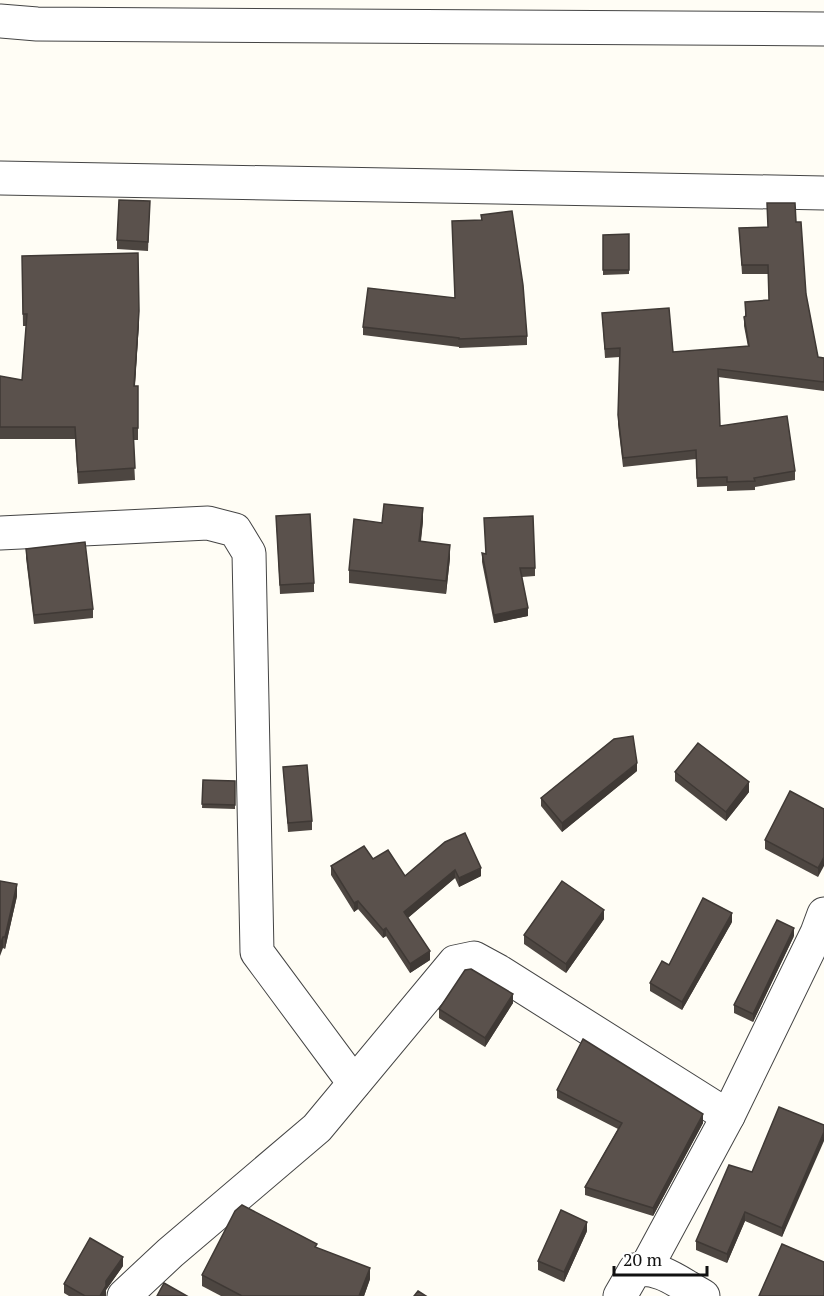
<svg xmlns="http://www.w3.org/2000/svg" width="824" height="1296" font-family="'PT Serif',serif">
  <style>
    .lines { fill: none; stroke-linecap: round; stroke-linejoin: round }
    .minor-casing { stroke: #444; stroke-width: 35 }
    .minor { stroke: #fff; stroke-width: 33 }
    .wall { fill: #4d4641 }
    .shaded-wall { fill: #3f3935 }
    .building { fill: #5a514c; stroke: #3f3935; stroke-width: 1.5 }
  </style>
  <rect width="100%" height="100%" fill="#fffdf5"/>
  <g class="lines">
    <defs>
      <g id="minor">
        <polyline points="0,21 37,24 824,29"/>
        <polyline points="0,178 824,193"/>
        <polyline points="0,533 208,523 235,530 249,553 257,952 354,1083"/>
        <polyline points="646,1268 728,1116 817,933 824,914"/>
        <polyline points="124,1296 170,1253 317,1128 455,962 474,958 498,971 728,1116"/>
        <path d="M620 1296 635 1270C659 1265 682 1285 703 1296"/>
      </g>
    </defs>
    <!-- minor casing -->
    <use href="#minor" class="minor-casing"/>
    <!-- minor -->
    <use href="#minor" class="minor"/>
  </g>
  <!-- wall -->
  <g class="wall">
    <polygon points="150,201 148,251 117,249 117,240"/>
    <polygon points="481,215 527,336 527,345 459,348 459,347 363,335 363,327 455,298 481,220"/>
    <polygon points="796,222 806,294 818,357 824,358 824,391 718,377 720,426 795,471 795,480 755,487 755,490 727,491 727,486 697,487 696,459 623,467 618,424 620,357 605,358 602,313 673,352 748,347 744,326 744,317 745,316 745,302 769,300 768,274 742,274 739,228 768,227"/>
    <polygon points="629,234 629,274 603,275 603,235"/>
    <polygon points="22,268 139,323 135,386 138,386 138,440 133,440 135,480 78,484 75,439 0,439 0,376 22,380 26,326 23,326"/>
    <polygon points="276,516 314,583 314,592 280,594"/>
    <polygon points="423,521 421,541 450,558 446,594 349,583 349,570 382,523"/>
    <polygon points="26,549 93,609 93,618 34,624 26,558"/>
    <polygon points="482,553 535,568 535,576 522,577 528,616 494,623 482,562"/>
    <polygon points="283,767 312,821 312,830 288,832"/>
    <polygon points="637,771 562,832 541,806 541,798"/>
    <polygon points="675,772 749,792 726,821 675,781"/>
    <polygon points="203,780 235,781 235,809 202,808"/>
    <polygon points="824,809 818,877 765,849 765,840"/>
    <polygon points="445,842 481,876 459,887 455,878 408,918 430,960 410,973 386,936 383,938 358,909 354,912 331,875 331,866 373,859 405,876"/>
    <polygon points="0,881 17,896 5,949 3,948"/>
    <polygon points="604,919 566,973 524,944 524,935"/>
    <polygon points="732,922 682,1010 650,991 650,983 669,965"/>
    <polygon points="794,936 753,1022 734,1013 734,1005"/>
    <polygon points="513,1003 485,1047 439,1018 439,1009"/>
    <polygon points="557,1090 703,1123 653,1216 585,1195 585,1187 618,1129 557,1098"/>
    <polygon points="824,1125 782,1237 745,1221 727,1263 696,1250 696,1241 752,1172"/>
    <polygon points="587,1231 564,1282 538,1270 538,1261"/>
    <polygon points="317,1248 370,1279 364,1296 221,1296 202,1286 202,1275"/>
    <polygon points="123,1266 106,1290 106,1296 69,1296 64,1293 64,1284"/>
  </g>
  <!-- shaded-wall -->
  <g class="shaded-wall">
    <polygon points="139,311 139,323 134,398 134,386"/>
    <polygon points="423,508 423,521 419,554 419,541"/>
    <polygon points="450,545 450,558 446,594 446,581"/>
    <polygon points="528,608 528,616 494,623 494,615"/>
    <polygon points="637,763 637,771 562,832 562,823"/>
    <polygon points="749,782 749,792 726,821 726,812"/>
    <polygon points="824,857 824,866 818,877 818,868"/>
    <polygon points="481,868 481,876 459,887 459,878"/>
    <polygon points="455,870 455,878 404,921 404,912"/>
    <polygon points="17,884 17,896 5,949 5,937"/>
    <polygon points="358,901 358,909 354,912 354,903"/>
    <polygon points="604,910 604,919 566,973 566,964"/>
    <polygon points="732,913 732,922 682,1010 682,1002"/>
    <polygon points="386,928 386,936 383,938 383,930"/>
    <polygon points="794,928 794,936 753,1022 753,1014"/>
    <polygon points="3,937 3,948 0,956 0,945"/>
    <polygon points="430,951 430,960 410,973 410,964"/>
    <polygon points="513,994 513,1003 485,1047 485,1038"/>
    <polygon points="703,1114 703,1123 653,1216 653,1208"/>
    <polygon points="824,1132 824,1141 782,1237 782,1228"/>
    <polygon points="745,1212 745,1221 727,1263 727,1254"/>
    <polygon points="587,1222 587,1231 564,1282 564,1272"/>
    <polygon points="123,1257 123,1266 106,1290 106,1296 100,1296 106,1281"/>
    <polygon points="370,1268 370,1279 364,1296 359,1296"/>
  </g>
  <!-- building -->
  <g class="building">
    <polygon points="119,200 150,201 148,242 117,240"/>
    <polygon points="767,203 795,203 796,222 801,222 806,294 818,357 824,358 824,382 718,369 720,426 787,416 795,471 754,478 755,481 727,482 727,477 697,478 696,450 623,458 618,415 620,348 605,349 602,313 669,308 673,352 749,346 744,317 746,316 745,302 769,300 768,265 742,265 739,228 768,227"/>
    <polygon points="512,211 523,285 527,336 459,339 459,338 363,327 368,288 455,298 452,221 482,220 481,215"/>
    <polygon points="629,234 629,270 603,270 603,235"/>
    <polygon points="138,253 139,311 134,386 138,386 138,428 133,428 135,468 78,472 75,427 0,427 0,376 22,380 27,314 23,314 22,256"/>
    <polygon points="384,504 423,508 419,541 450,545 446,581 349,570 354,519 382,523"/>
    <polygon points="310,514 314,583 280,585 276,516"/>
    <polygon points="533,516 535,568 520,568 528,608 494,615 482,553 486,554 484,518"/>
    <polygon points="85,542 93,609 34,615 26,549"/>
    <polygon points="633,736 637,763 562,823 541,798 614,739"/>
    <polygon points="698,743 749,782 726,812 675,772"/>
    <polygon points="307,765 312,821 288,823 283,767"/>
    <polygon points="203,780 235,781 235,805 202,804"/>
    <polygon points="790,791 824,809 824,857 818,868 765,840"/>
    <polygon points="465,833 481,868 459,878 455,870 404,912 430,951 410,964 386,928 383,930 358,901 354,903 331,866 364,846 373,859 388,850 405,876 445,842"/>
    <polygon points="0,881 17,884 5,937 3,937 0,945"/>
    <polygon points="562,881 604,910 566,964 524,935"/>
    <polygon points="703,898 732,913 682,1002 650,983 662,961 669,965"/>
    <polygon points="777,920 794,928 753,1014 734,1005"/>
    <polygon points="471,969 513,994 485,1038 439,1009 465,970"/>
    <polygon points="583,1039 703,1114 653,1208 585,1187 622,1123 557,1090"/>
    <polygon points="779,1107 824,1125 824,1132 782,1228 745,1212 727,1254 696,1241 729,1165 752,1172"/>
    <polygon points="242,1205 317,1244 315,1247 370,1268 359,1296 242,1296 202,1275 235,1211"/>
    <polygon points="561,1210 587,1222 564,1272 538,1261"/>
    <polygon points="90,1238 123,1257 106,1281 106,1286 100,1296 85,1296 64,1284"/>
    <polygon points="782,1244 824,1262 824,1296 759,1296"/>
    <polygon points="164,1283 187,1296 157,1296"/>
    <polygon points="418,1291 426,1296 414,1296"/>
  </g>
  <!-- scale -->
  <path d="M614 1266v9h93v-9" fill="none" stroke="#111111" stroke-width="3"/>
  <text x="623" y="1266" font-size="18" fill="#111111" stroke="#ffffff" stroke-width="4.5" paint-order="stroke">20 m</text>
</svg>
